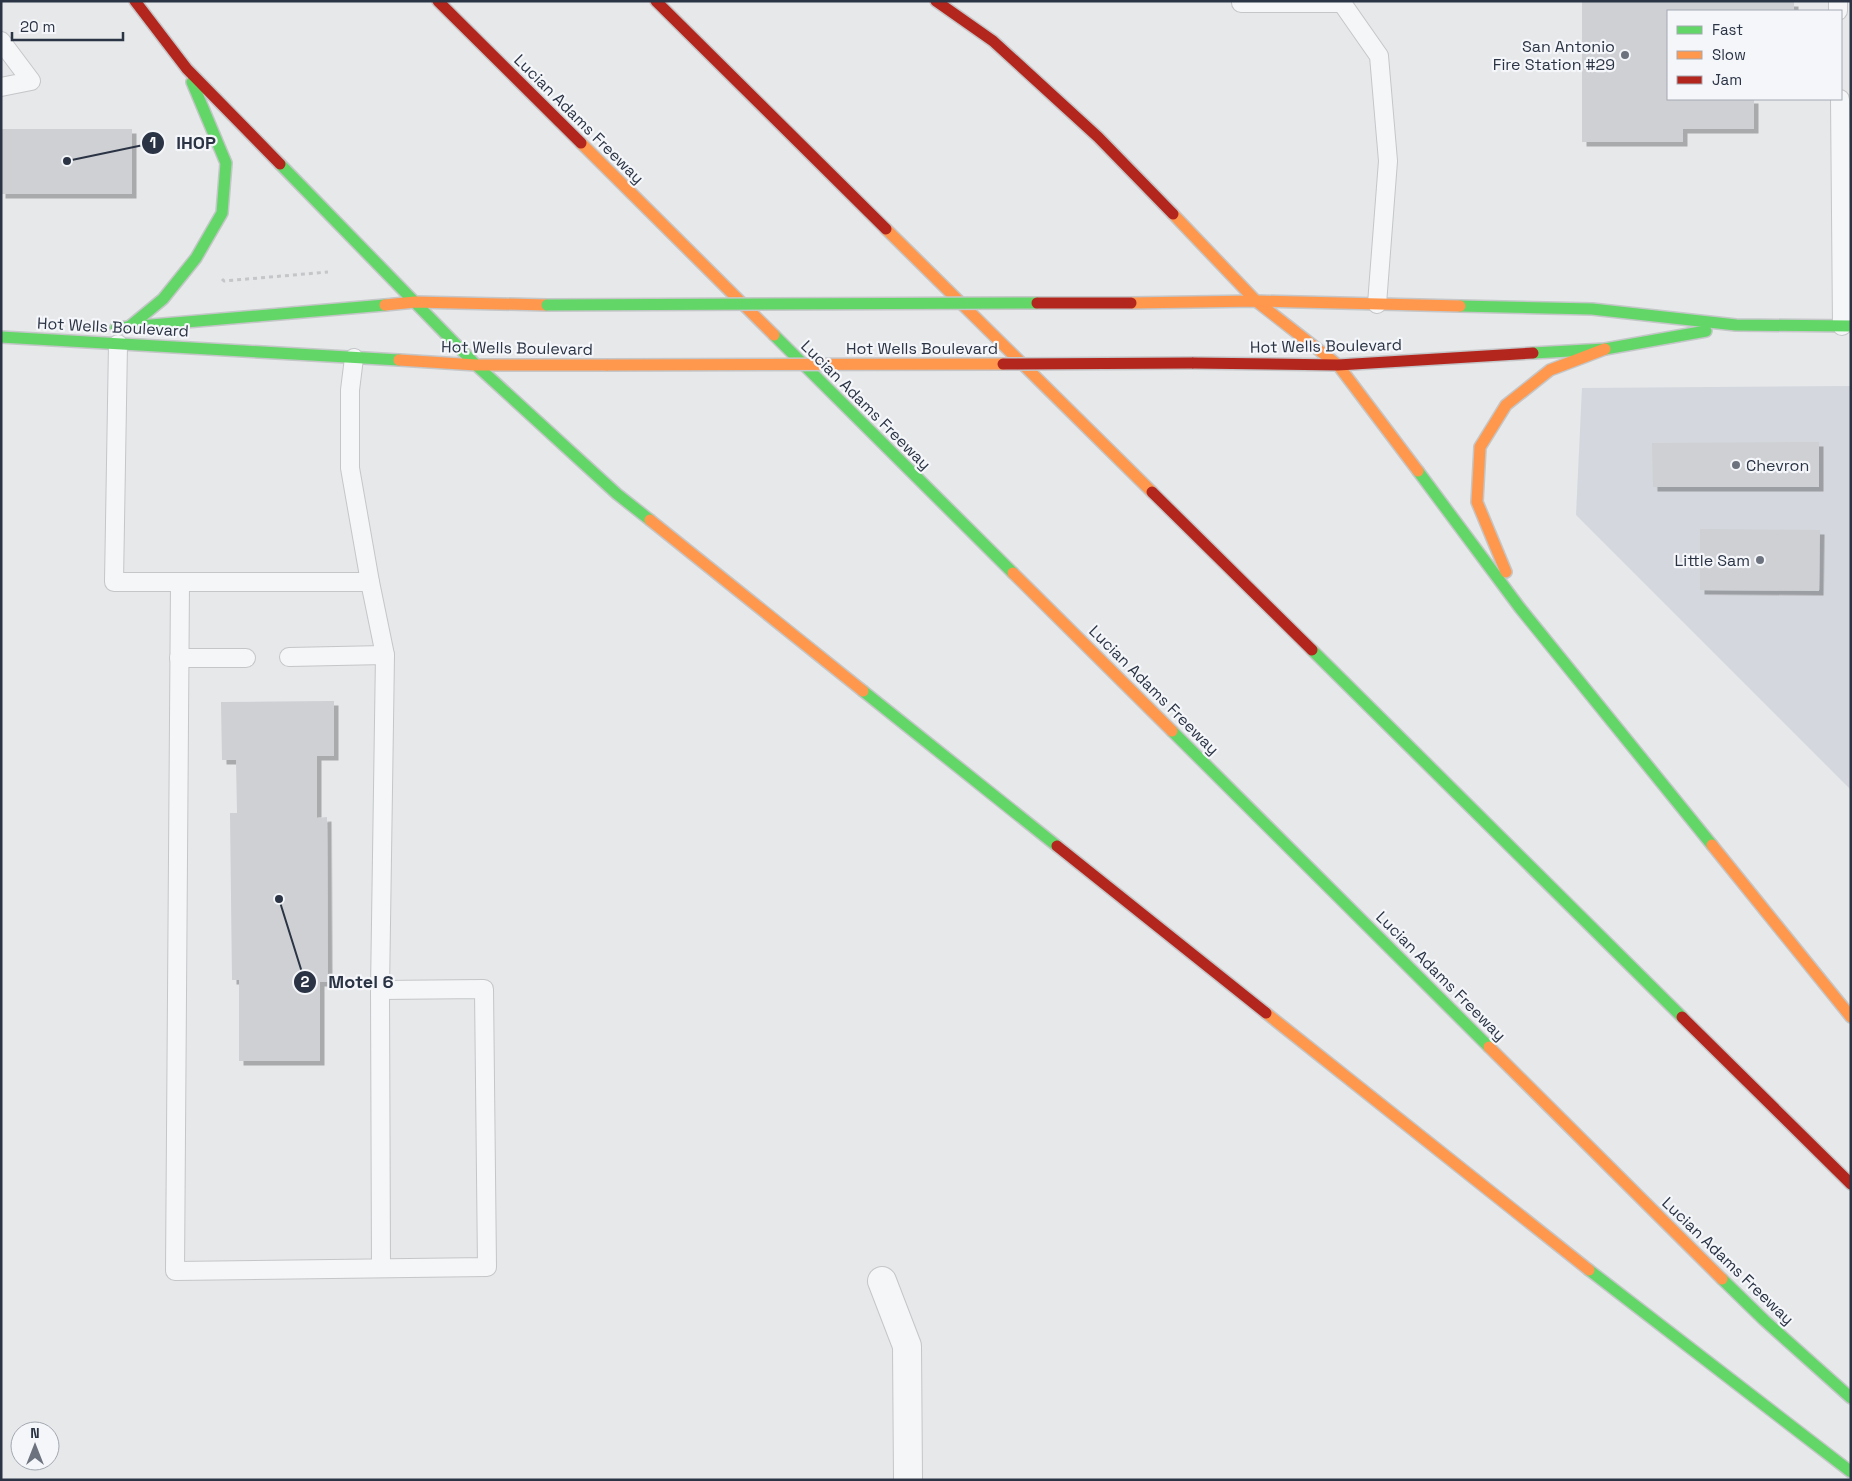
<svg xmlns="http://www.w3.org/2000/svg" width="1852" height="1481" font-family="'Space Grotesk',sans-serif">
  <style>
    .built { fill: #d4d7dd }
    .building { fill: #ced0d3; filter: url(#shadow) }
    .lines { fill: none; stroke-linecap: round; stroke-linejoin: round }
    .lane-casing { stroke: #c4c6c8; stroke-width: 20 }
    .street-casing { stroke: #c4c6c8; stroke-width: 30 }
    .fast-casing { stroke: #c4c6c8; stroke-width: 14 }
    .slow-casing { stroke: #c4c6c8; stroke-width: 14 }
    .jam-casing { stroke: #c4c6c8; stroke-width: 14 }
    .path { stroke: #c5c6ca; stroke-width: 3; stroke-dasharray: 4 4; stroke-linecap: butt }
    .lane { stroke: #f5f6f7; stroke-width: 18 }
    .street { stroke: #f5f6f7; stroke-width: 28 }
    .fast { stroke: #63d668; stroke-width: 11 }
    .slow { stroke: #ff974d; stroke-width: 11 }
    .jam { stroke: #b3261e; stroke-width: 11 }
    .fast-bridge-casing { stroke: #c4c6c8; stroke-width: 14; stroke-linecap: butt }
    .slow-bridge-casing { stroke: #c4c6c8; stroke-width: 14; stroke-linecap: butt }
    .jam-bridge-casing { stroke: #c4c6c8; stroke-width: 14; stroke-linecap: butt }
    .fast-bridge { stroke: #63d668; stroke-width: 11 }
    .slow-bridge { stroke: #ff974d; stroke-width: 11 }
    .jam-bridge { stroke: #b3261e; stroke-width: 11 }
    .poi-dot { fill: #6c737f; stroke: #f4f6f9; stroke-width: 2 }
    .labels { text-anchor: middle; dominant-baseline: central; stroke-width: 4.5; stroke-linejoin: round; paint-order: stroke }
    .poi-label { font-size: 16px; fill: #2b3445; stroke: #f4f6f9; text-anchor: end }
    .street-label { font-size: 16px; fill: #2b3445; stroke: #f4f6f9 }
    .leader { fill: none; stroke: #2b3445; stroke-width: 2 }
    .callout-dot { fill: #2b3445; stroke: #f4f6f9; stroke-width: 2 }
    .mark-label { font-size: 15px; text-anchor: middle; font-weight: bold; fill: #fff }
    .callout-label { font-size: 18px; text-anchor: middle; font-weight: bold; fill: #2b3445; stroke: #f4f6f9; stroke-width: 4.5; stroke-linejoin: round; paint-order: stroke }
  </style>
  <defs>
    <filter id="shadow"><feDropShadow dx="4.5" dy="4.5" stdDeviation="0" flood-color="#0004"/></filter>
  </defs>
  <rect width="100%" height="100%" fill="#e6e8ea"/>
  <!-- built -->
  <polygon class="built" points="1851,386 1851,790 1576,515 1582,388"/>
  <!-- building -->
  <g class="building">
    <polygon points="1582,2 1794,2 1794,11 1668,11 1668,99 1754,99 1754,129 1683,129 1683,142 1582,142"/>
    <rect x="1" y="129" width="131" height="65"/>
    <polygon points="1819,442 1819,487 1653,487 1652,443"/>
    <polygon points="1700,529 1820,530 1819,591 1700,590"/>
    <polygon points="334,701 334,756 317,756 317,818 327,817 328,982 320,982 320,1061 239,1061 239,980 232,980 230,813 237,813 236,760 222,760 221,702"/>
  </g>
  <g class="lines">
    <defs>
      <g id="lane">
        <polyline points="1838,1 1838,11"/>
        <polyline points="1241,3 1342,3 1379,56 1388,161 1377,304"/>
        <polyline points="1,41 31,81 1,87"/>
        <polyline points="1840,99 1842,326"/>
        <polyline points="118,344 114,582 370,582 350,468 350,390 354,358"/>
        <polyline points="180,583 175,1271 487,1267 484,989 380,990 385,655 370,582"/>
        <polyline points="289,657 385,655"/>
        <polyline points="179,658 246,658"/>
        <polyline points="380,990 381,1268"/>
      </g>
      <polyline id="street" points="882,1281 907,1346 908,1480"/>
      <g id="fast">
        <polyline points="280,164 476,365 617,494 650,520"/>
        <polyline points="1460,306 1592,309 1736,325 1851,326"/>
        <polyline points="129,327 163,299 196,258 222,213 226,163 192,82"/>
        <polyline points="116,328 385,305"/>
        <polyline points="774,335 1013,573"/>
        <polyline points="1,337 399,360"/>
        <polyline points="1533,353 1605,349 1706,331"/>
        <polyline points="1418,471 1520,608 1712,845"/>
        <polyline points="1312,650 1682,1017"/>
        <polyline points="863,691 1057,846"/>
        <polyline points="1172,731 1489,1047"/>
        <polyline points="1589,1270 1851,1472"/>
        <polyline points="1722,1279 1764,1320 1851,1398"/>
      </g>
      <g id="slow">
        <polyline points="581,143 774,335"/>
        <polyline points="1173,214 1256,301 1338,365 1418,471"/>
        <polyline points="886,229 1152,492"/>
        <polyline points="1131,303 1256,301 1460,306"/>
        <polyline points="385,305 415,302 547,305"/>
        <polyline points="399,360 476,365 608,365"/>
        <polyline points="650,520 863,691"/>
        <polyline points="1506,572 1477,502 1480,447 1506,405 1550,370 1605,349"/>
        <polyline points="1013,573 1172,731"/>
        <polyline points="1712,845 1851,1017"/>
        <polyline points="1266,1013 1589,1270"/>
        <polyline points="1489,1047 1722,1279"/>
      </g>
      <g id="jam">
        <polyline points="135,1 187,69 280,164"/>
        <polyline points="438,1 581,143"/>
        <polyline points="656,1 886,229"/>
        <polyline points="936,1 993,41 1098,137 1173,214"/>
        <polyline points="1192,363 1338,365 1533,353"/>
        <polyline points="1152,492 1312,650"/>
        <polyline points="1057,846 1266,1013"/>
        <polyline points="1682,1017 1851,1184"/>
      </g>
    </defs>
    <!-- lane casing -->
    <use href="#lane" class="lane-casing"/>
    <!-- street casing -->
    <use href="#street" class="street-casing"/>
    <!-- fast casing -->
    <use href="#fast" class="fast-casing"/>
    <!-- slow casing -->
    <use href="#slow" class="slow-casing"/>
    <!-- jam casing -->
    <use href="#jam" class="jam-casing"/>
    <!-- path -->
    <polyline class="path" points="222,279 224,281 328,272"/>
    <!-- lane -->
    <use href="#lane" class="lane"/>
    <!-- street -->
    <use href="#street" class="street"/>
    <!-- fast -->
    <use href="#fast" class="fast"/>
    <!-- slow -->
    <use href="#slow" class="slow"/>
    <!-- jam -->
    <use href="#jam" class="jam"/>
    <defs>
      <polyline id="fast-bridge" points="547,305 1037,303"/>
      <polyline id="slow-bridge" points="608,365 1003,364"/>
      <g id="jam-bridge">
        <polyline points="1037,303 1131,303"/>
        <polyline points="1003,364 1192,363"/>
      </g>
    </defs>
    <!-- fast-bridge casing -->
    <use href="#fast-bridge" class="fast-bridge-casing"/>
    <!-- slow-bridge casing -->
    <use href="#slow-bridge" class="slow-bridge-casing"/>
    <!-- jam-bridge casing -->
    <use href="#jam-bridge" class="jam-bridge-casing"/>
    <!-- fast-bridge -->
    <use href="#fast-bridge" class="fast-bridge"/>
    <!-- slow-bridge -->
    <use href="#slow-bridge" class="slow-bridge"/>
    <!-- jam-bridge -->
    <use href="#jam-bridge" class="jam-bridge"/>
  </g>
  <!-- markers -->
  <g class="poi-dot">
    <circle cx="1625" cy="55" r="5"/>
    <circle cx="1736" cy="465" r="5"/>
    <circle cx="1760" cy="560" r="5"/>
  </g>
  <g class="labels">
    <!-- poi labels -->
    <g class="poi-label">
      <text x="1615" y="46">San Antonio<tspan x="1615" dy="18">Fire Station #29</tspan></text>
      <text x="1746" y="465" text-anchor="start">Chevron</text>
      <text x="1750" y="560">Little Sam</text>
    </g>
    <!-- street labels -->
    <g class="street-label">
      <text transform="translate(579 119) rotate(45)">Lucian Adams Freeway</text>
      <text transform="translate(113 327) rotate(3)">Hot Wells Boulevard</text>
      <text transform="translate(1326 346) rotate(-1)">Hot Wells Boulevard</text>
      <text transform="translate(517 348) rotate(1)">Hot Wells Boulevard</text>
      <text x="922" y="348">Hot Wells Boulevard</text>
      <text transform="translate(866 405) rotate(45)">Lucian Adams Freeway</text>
      <text transform="translate(1154 690) rotate(45)">Lucian Adams Freeway</text>
      <text transform="translate(1441 976) rotate(45)">Lucian Adams Freeway</text>
      <text transform="translate(1728 1261) rotate(44)">Lucian Adams Freeway</text>
    </g>
  </g>
  <!-- callouts -->
  <path class="leader" d="M67 161L153 143M279 899L305 982"/>
  <g class="callout-dot">
    <circle cx="67" cy="161" r="5"/>
    <circle cx="279" cy="899" r="5"/>
    <circle cx="153" cy="143" r="12"/>
    <circle cx="305" cy="982" r="12"/>
  </g>
  <g class="mark-label">
    <text x="153" y="148">1</text>
    <text x="305" y="987">2</text>
  </g>
  <g class="callout-label">
    <text x="196" y="149">IHOP</text>
    <text x="361" y="988">Motel 6</text>
  </g>
  <!-- border -->
  <rect width="1852" height="1481" fill="none" stroke="#2b3445" stroke-width="5"/>
  <!-- legend -->
  <rect x="1667" y="10" width="175" height="90" fill="#f4f6f9" stroke="#a4a8b1"/>
  <rect x="1677" y="26" width="25" height="8" fill="#63d668" stroke="#a4a8b1"/>
  <text x="1712" y="35" font-size="15" fill="#2b3445">Fast</text>
  <rect x="1677" y="51" width="25" height="8" fill="#ff974d" stroke="#a4a8b1"/>
  <text x="1712" y="60" font-size="15" fill="#2b3445">Slow</text>
  <rect x="1677" y="76" width="25" height="8" fill="#b3261e" stroke="#a4a8b1"/>
  <text x="1712" y="85" font-size="15" fill="#2b3445">Jam</text>
  <!-- north arrow -->
  <g transform="translate(35 1446)"><circle r="24" fill="#f4f6f9" stroke="#a4a8b1"/>
  <path d="M0-4L9 19L0 12L-9 19Z" fill="#6c737f"/>
  <text y="-8" font-size="14" font-weight="bold" text-anchor="middle" fill="#2b3445">N</text>
  </g>
  <!-- scale -->
  <path d="M12 32v8h111v-8" fill="none" stroke="#2b3445" stroke-width="2.5"/>
  <text x="20" y="32" font-size="15" fill="#2b3445" stroke="#f4f6f9" stroke-width="4" paint-order="stroke">20 m</text>
</svg>
